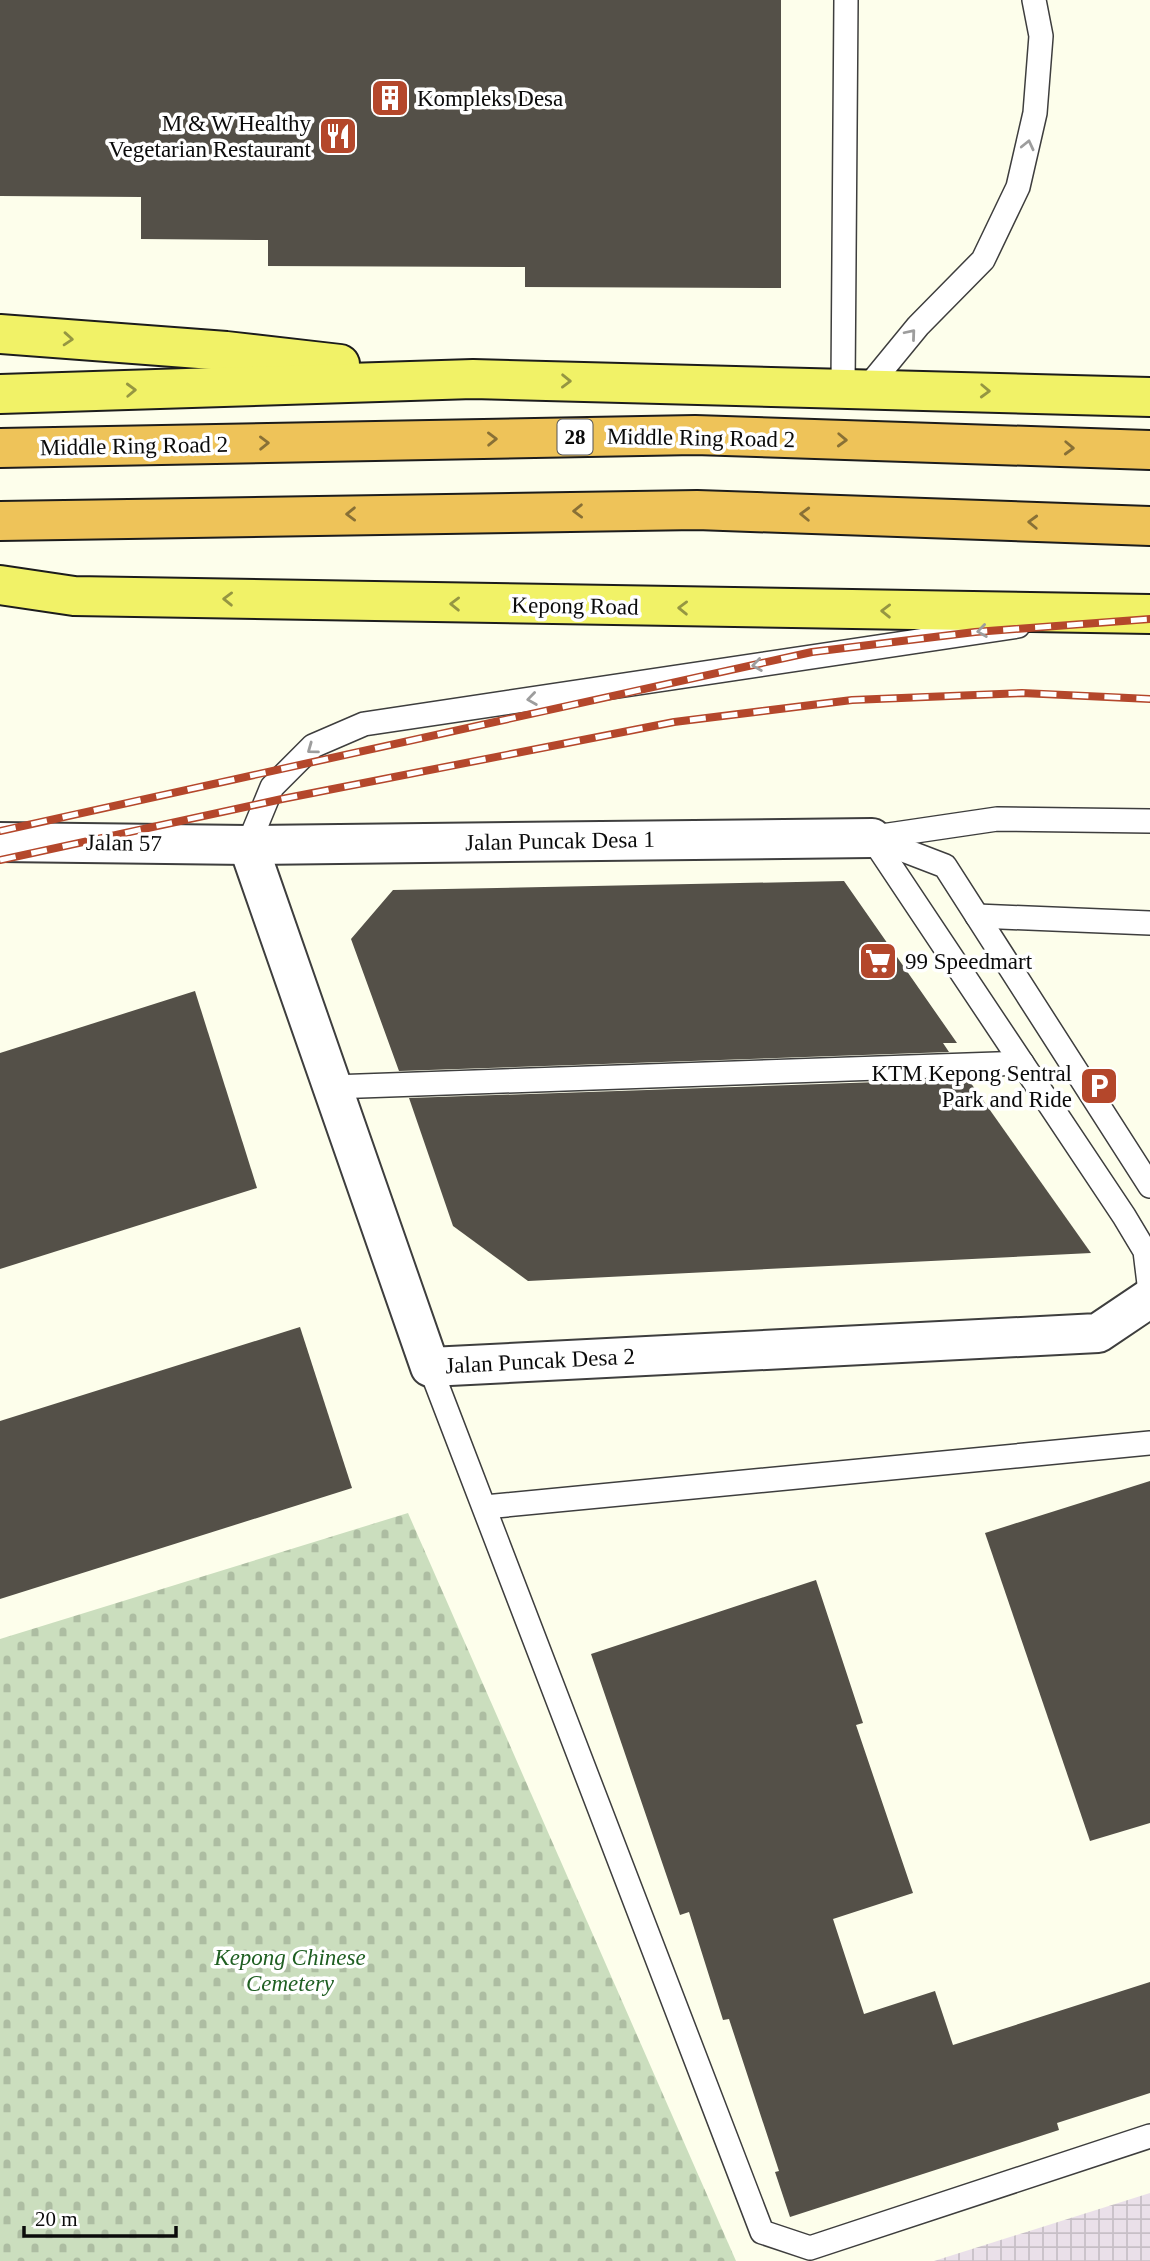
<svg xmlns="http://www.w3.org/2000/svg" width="1150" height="2261" font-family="Georgia,serif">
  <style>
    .industrial { fill: url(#industrial-grid) }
    .cemetery { fill: url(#cemetery-stones) }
    .building { fill: #545048 }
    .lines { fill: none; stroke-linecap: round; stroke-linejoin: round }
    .lane-casing { stroke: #3e3e3e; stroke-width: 26 }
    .street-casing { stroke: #3e3e3e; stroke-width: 42 }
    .primary-casing { stroke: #1c1c1c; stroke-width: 42 }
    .highway-casing { stroke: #1c1c1c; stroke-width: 42 }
    .lane { stroke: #fff; stroke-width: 23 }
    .street { stroke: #fff; stroke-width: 38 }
    .primary { stroke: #f1f267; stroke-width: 38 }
    .highway { stroke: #eec359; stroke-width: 38 }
    .rail-casing { stroke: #b4472b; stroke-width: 8 }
    .rail { stroke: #fff; stroke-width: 5; stroke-dasharray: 16; stroke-linecap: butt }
    .oneway { stroke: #9d9d9d }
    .oneway2 { stroke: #959642 }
    .oneway3 { stroke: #887036 }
    .labels { text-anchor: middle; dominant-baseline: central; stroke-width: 7; stroke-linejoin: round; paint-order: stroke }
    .shield { fill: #fff; stroke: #545454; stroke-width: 2 }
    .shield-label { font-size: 21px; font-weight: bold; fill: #0b0b0b }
    .poi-label { font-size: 23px; fill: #0b0b0b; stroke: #fff; text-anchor: start }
    .street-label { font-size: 23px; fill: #0b0b0b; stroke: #fff }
    .park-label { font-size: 23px; font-style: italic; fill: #1f5f22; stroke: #fff }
  </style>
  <defs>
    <pattern id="industrial-grid" width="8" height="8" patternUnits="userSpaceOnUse" patternTransform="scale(1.75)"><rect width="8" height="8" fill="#eae0e9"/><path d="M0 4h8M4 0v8" fill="none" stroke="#c7bfc6"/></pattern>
    <pattern id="cemetery-stones" width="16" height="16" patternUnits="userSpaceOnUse" patternTransform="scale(1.75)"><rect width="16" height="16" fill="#cbdebe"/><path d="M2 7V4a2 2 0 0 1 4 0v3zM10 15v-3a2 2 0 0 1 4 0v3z" fill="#adbda2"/></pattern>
  </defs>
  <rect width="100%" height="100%" fill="#fdfeeb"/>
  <!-- industrial -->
  <polygon class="industrial" points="1150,2193 1150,2261 934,2261"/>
  <!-- cemetery -->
  <polygon class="cemetery" points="408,1513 736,2261 0,2261 0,1639"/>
  <!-- building -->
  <g class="building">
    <polygon points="0,0 781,0 781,288 525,287 525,267 268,266 268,240 141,239 141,197 0,196"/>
    <polygon points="844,881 957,1043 943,1043 949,1052 399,1071 351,939 393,890"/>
    <polygon points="195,991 257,1188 0,1269 0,1053"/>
    <polygon points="968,1079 1091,1253 528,1281 453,1226 409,1098"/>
    <polygon points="300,1327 352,1488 0,1599 0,1421"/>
    <polygon points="1150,1481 1150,1823 1090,1841 985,1533"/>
    <polygon points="816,1580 863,1723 856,1725 913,1893 833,1919 864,2014 935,1991 953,2045 1150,1982 1150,2093 1057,2123 1059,2130 790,2217 775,2172 779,2171 729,2019 723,2020 689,1912 680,1915 591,1654"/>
  </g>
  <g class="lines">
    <defs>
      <g id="lane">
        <polyline points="843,386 846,0"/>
        <polyline points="868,387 918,326 983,260 1018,187 1035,113 1041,36 1034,0"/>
        <polyline points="875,837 997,819 1150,821"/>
        <polyline points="872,838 1124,1216 1145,1251 1150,1292"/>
        <polyline points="872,838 945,866 1150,1186"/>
        <polyline points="248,845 272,787 313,746 364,724 1018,626"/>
        <polyline points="977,916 1150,923"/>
        <polyline points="332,1087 1022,1063"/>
        <polyline points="430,1367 762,2232 810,2248 1150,2136"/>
        <polyline points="485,1507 1150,1443"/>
      </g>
      <g id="street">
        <polyline points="0,842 248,845 872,838"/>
        <polyline points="248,845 430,1367 1098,1333 1150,1298"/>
      </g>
      <g id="primary">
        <polyline points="0,334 226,351 340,364"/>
        <polyline points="0,394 473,379 1150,397"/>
        <polyline points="0,585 74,596 1150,614"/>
      </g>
      <g id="highway">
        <polyline points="0,448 695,435 1150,450"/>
        <polyline points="0,521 697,510 1150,526"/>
      </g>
    </defs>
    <!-- lane casing -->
    <use href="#lane" class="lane-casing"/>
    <!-- street casing -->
    <use href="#street" class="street-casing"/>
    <!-- primary casing -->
    <use href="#primary" class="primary-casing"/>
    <!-- highway casing -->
    <use href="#highway" class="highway-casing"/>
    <!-- lane -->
    <use href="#lane" class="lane"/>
    <!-- street -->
    <use href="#street" class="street"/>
    <!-- primary -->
    <use href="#primary" class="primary"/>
    <!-- highway -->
    <use href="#highway" class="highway"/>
    <defs>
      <g id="rail">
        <polyline points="0,831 812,652 975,632 1150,619"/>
        <polyline points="0,860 282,799 674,722 852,700 1022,693 1150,699"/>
      </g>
    </defs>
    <!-- rail casing -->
    <use href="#rail" class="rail-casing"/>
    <!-- rail -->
    <use href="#rail" class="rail"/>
  </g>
  <!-- one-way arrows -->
  <defs><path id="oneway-chevron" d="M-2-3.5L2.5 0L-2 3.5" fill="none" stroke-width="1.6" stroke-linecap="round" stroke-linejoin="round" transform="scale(1.75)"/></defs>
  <g class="oneway">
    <use href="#oneway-chevron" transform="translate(1028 145) rotate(-77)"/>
    <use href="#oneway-chevron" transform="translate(911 334) rotate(-50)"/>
    <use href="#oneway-chevron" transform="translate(982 631) rotate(172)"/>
    <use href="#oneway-chevron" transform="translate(757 665) rotate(172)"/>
    <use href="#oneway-chevron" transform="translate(532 699) rotate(172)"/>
    <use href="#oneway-chevron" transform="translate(312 749) rotate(144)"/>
  </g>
  <g class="oneway2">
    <use href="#oneway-chevron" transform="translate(68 339) rotate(4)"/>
    <use href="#oneway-chevron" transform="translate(566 381) rotate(1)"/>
    <use href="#oneway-chevron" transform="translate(131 390) rotate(-2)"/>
    <use href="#oneway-chevron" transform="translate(985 391) rotate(2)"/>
    <use href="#oneway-chevron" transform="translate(228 599) rotate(-179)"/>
    <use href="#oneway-chevron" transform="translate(455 604) rotate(-179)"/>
    <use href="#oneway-chevron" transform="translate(683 608) rotate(-179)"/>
    <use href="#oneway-chevron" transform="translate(886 611) rotate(-179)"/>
  </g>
  <g class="oneway3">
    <use href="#oneway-chevron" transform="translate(492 439) rotate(-1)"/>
    <use href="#oneway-chevron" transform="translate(842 440) rotate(2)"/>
    <use href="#oneway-chevron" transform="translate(264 443) rotate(-1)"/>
    <use href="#oneway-chevron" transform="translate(1069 448) rotate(2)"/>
    <use href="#oneway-chevron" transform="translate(578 511) rotate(179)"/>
    <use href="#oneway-chevron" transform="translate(351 514) rotate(179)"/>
    <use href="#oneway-chevron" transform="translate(805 514) rotate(-178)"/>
    <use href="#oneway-chevron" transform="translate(1033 522) rotate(-178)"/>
  </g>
  <!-- icons -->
  <defs>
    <symbol id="building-square" viewBox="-11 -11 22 22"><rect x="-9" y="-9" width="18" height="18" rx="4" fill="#b4472b" stroke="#fff"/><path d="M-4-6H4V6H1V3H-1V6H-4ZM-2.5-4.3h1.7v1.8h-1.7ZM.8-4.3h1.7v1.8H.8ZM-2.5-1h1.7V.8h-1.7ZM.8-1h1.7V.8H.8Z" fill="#fff"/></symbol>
    <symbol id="restaurant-square" viewBox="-11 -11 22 22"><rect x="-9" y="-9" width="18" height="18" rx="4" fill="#b4472b" stroke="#fff"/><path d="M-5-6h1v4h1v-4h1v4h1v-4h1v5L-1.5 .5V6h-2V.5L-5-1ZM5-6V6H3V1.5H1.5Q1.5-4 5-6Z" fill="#fff"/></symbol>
    <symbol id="supermarket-square" viewBox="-11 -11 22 22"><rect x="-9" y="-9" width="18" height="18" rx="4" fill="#b4472b" stroke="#fff"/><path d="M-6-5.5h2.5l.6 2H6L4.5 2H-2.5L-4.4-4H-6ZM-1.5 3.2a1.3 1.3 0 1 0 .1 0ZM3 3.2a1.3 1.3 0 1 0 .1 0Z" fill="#fff"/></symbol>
    <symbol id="parking-square" viewBox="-11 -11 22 22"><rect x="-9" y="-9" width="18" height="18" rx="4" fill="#b4472b" stroke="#fff"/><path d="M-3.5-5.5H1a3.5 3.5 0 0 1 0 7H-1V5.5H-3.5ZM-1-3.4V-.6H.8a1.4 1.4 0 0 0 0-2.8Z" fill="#fff"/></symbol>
  </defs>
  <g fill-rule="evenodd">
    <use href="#building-square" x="368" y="76" width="44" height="44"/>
    <use href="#restaurant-square" x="316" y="114" width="44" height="44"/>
    <use href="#supermarket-square" x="856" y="939" width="44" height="44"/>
    <use href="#parking-square" x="1077" y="1064" width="44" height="44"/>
  </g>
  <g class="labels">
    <!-- shield labels -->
    <rect class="shield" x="557.5" y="419.5" width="35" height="35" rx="5"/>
    <g class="shield-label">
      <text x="575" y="437">28</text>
    </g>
    <!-- poi labels -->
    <g class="poi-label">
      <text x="417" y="98">Kompleks Desa</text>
      <text x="311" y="123" text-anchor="end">M &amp; W Healthy<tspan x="311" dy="26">Vegetarian Restaurant</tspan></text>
      <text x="905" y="961">99 Speedmart</text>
      <text x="1072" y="1073" text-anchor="end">KTM Kepong Sentral<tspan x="1072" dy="26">Park and Ride</tspan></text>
    </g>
    <!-- street labels -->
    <g class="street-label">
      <text transform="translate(701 438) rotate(1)">Middle Ring Road 2</text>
      <text transform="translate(134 446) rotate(-1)">Middle Ring Road 2</text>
      <text transform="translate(575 606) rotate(1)">Kepong Road</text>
      <text transform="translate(560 841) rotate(-1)">Jalan Puncak Desa 1</text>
      <text transform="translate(124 843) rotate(1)">Jalan 57</text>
      <text transform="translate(540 1361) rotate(-3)">Jalan Puncak Desa 2</text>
    </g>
    <!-- park labels -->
    <g class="park-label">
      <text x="290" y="1957">Kepong Chinese<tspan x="290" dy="26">Cemetery</tspan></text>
    </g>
  </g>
  <!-- scale -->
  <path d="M24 2226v10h152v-10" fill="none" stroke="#0b0b0b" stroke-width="3.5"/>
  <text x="35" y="2226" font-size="21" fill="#0b0b0b" stroke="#ffffff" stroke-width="5" paint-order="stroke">20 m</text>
</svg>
